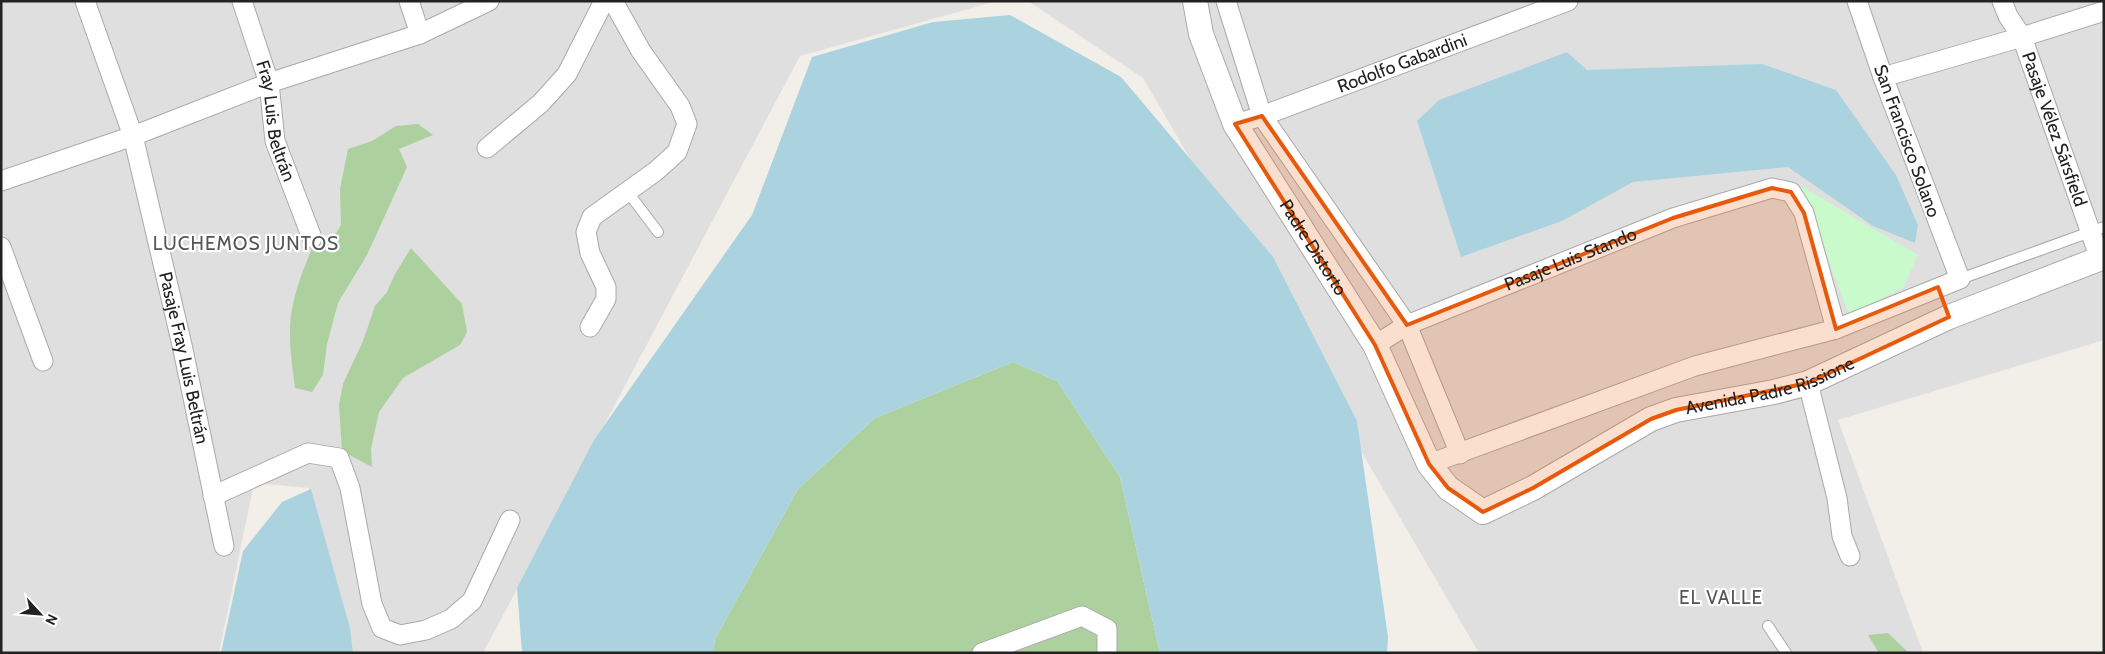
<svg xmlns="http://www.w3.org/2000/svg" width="2105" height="654" font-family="Cabin,sans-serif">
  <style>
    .residential { fill: #e0dfdf }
    .forest { fill: #add19e }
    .park { fill: #c8facc }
    .water { fill: #aad3df }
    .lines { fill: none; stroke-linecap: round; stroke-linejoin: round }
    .service-casing { stroke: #a9a9a9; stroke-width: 12 }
    .minor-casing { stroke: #a9a9a9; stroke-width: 21 }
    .tertiary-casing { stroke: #a9a9a9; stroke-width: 26 }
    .service { stroke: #fff; stroke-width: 10 }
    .minor { stroke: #fff; stroke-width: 19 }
    .tertiary { stroke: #fff; stroke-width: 24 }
    .marked { fill: #e8590c; fill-opacity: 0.2; stroke: #e8590c; stroke-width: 4; stroke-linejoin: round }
    .labels { text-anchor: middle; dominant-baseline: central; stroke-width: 4.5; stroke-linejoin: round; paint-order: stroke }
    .street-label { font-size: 18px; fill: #222; stroke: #fff }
    .neighbourhood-label { font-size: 19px; letter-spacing: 1px; fill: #555; stroke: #fff }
  </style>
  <rect width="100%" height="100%" fill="#f2efe9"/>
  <!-- residential -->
  <g class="residential">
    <polygon points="1,1 997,1 800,56 483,653 349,653 309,488 254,483 219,653 1,653"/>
    <polygon points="1028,1 2104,1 2104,340 1838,420 1923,653 1479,653 1143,78"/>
  </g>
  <!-- forest -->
  <g class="forest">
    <path d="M418 124 433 135 399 149 407 167 367 255 338 303 327 344 323 375 312 392 295 388C292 365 288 338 291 315 295 289 305 265 315 241L335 235 341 225 340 189 348 149 372 141 396 126Z"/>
    <polygon points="411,248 462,304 467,332 460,345 403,378 379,412 371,449 372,467 342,451 339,405 343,384 363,341 375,306 387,292 395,274"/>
    <polygon points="1013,362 1057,381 1120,477 1160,653 713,653 715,639 798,489 875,418"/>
    <polygon points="1888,633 1909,653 1879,653 1868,635"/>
  </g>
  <!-- park -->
  <polygon class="park" points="1801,186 1918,255 1903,288 1849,315"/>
  <!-- water -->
  <g class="water">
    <polygon points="1010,15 1121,77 1273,257 1357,421 1388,637 1387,653 1160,653 1120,477 1057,381 1013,362 875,418 798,489 715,639 713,653 522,653 517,588 594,440 752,215 812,57 933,22"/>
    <polygon points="1567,52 1587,70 1762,64 1836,90 1896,175 1918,225 1915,243 1873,226 1788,167 1633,182 1562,221 1461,257 1417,121 1439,100"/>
    <polygon points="311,489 350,628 353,653 221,653 243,551 282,502"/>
  </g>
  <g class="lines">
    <defs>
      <g id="service">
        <polyline points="627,191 658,232"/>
        <polyline points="1960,279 2104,227"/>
        <polyline points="1768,626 1786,653"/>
      </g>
      <g id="minor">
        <path id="s1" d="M85 1 133 136 182 345 224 546"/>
        <path id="s2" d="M242 1 269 83 275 141 312 238"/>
        <polyline points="409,1 420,34"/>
        <polyline points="1226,1 1262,116 1407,325 1460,454"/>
        <path id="s3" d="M2002 1 2008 16 2022 37 2100 259"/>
        <polyline points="1883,77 2022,37 2104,11"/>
        <path id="s4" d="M1235 124 1262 116 1568 1"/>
        <polyline points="487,148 541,103 567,74 604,1"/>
        <polyline points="1,181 133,136 269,83 420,34 489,1"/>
        <polyline points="1,247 43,361"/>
        <polyline points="590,327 606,299 606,287 590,253 586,232 592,217 656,171 677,152 687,124 680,106 641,51 613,1"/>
        <path id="s5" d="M1375 345 1407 325 1673 218 1772 188 1791 192 1804 213 1836 329"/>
        <polyline points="1808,383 1837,498 1842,536 1850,556"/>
        <polyline points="1429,464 1695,366 1836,329 1960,279 1883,77 1857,1"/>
        <polyline points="213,496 308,453 339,458 350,488 372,604 382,628 400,635 426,630 451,619 472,601 510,520"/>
        <polyline points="982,653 1082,616 1107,629 1107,653"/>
      </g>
      <g id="tertiary">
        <path id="s6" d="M1195 1 1201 34 1235 124 1375 345 1429 464 1448 488 1483 512 1533 488 1651 419 1676 410 1774 392 1808 383 1949 317 2104 257"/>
      </g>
    </defs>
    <!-- service casing -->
    <use href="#service" class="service-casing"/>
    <!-- minor casing -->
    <use href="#minor" class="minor-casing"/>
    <!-- tertiary casing -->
    <use href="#tertiary" class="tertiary-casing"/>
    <!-- service -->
    <use href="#service" class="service"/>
    <!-- minor -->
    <use href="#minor" class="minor"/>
    <!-- tertiary -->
    <use href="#tertiary" class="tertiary"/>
  </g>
  <!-- marked area -->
  <path class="marked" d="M1262 116 1407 325 1673 218 1772 188 1791 192 1804 213 1836 329 1938 287 1949 317 1808 383 1676 410 1651 419 1533 488 1483 512 1448 488 1429 464 1375 345 1235 124Z"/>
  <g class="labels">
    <!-- street labels -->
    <g class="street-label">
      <text stroke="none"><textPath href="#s4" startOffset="178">Rodolfo Gabardini</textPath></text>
      <text stroke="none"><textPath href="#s2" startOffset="125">Fray Luis Beltrán</textPath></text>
      <text stroke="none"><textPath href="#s3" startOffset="139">Pasaje Vélez Sársfield</textPath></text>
      <text transform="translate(1907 141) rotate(70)">San Francisco Solano</text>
      <text stroke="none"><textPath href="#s6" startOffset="276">Padre Distorto</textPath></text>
      <text stroke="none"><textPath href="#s5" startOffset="214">Pasaje Luis Stando</textPath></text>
      <text stroke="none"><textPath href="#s1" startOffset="371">Pasaje Fray Luis Beltrán</textPath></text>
      <text stroke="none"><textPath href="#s6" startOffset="911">Avenida Padre Rissione</textPath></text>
    </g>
    <!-- neighbourhood labels -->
    <g class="neighbourhood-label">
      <text x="246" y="243">LUCHEMOS JUNTOS</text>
      <text x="1721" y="597">EL VALLE</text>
    </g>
  </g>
  <!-- border -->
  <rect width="2105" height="654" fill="none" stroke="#222222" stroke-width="5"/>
  <!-- north arrow -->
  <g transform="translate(40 614) rotate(116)" stroke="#ffffff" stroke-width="4" paint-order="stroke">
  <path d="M0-4L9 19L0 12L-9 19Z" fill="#222222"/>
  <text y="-8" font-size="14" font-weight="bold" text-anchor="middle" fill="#222222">N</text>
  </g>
</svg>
